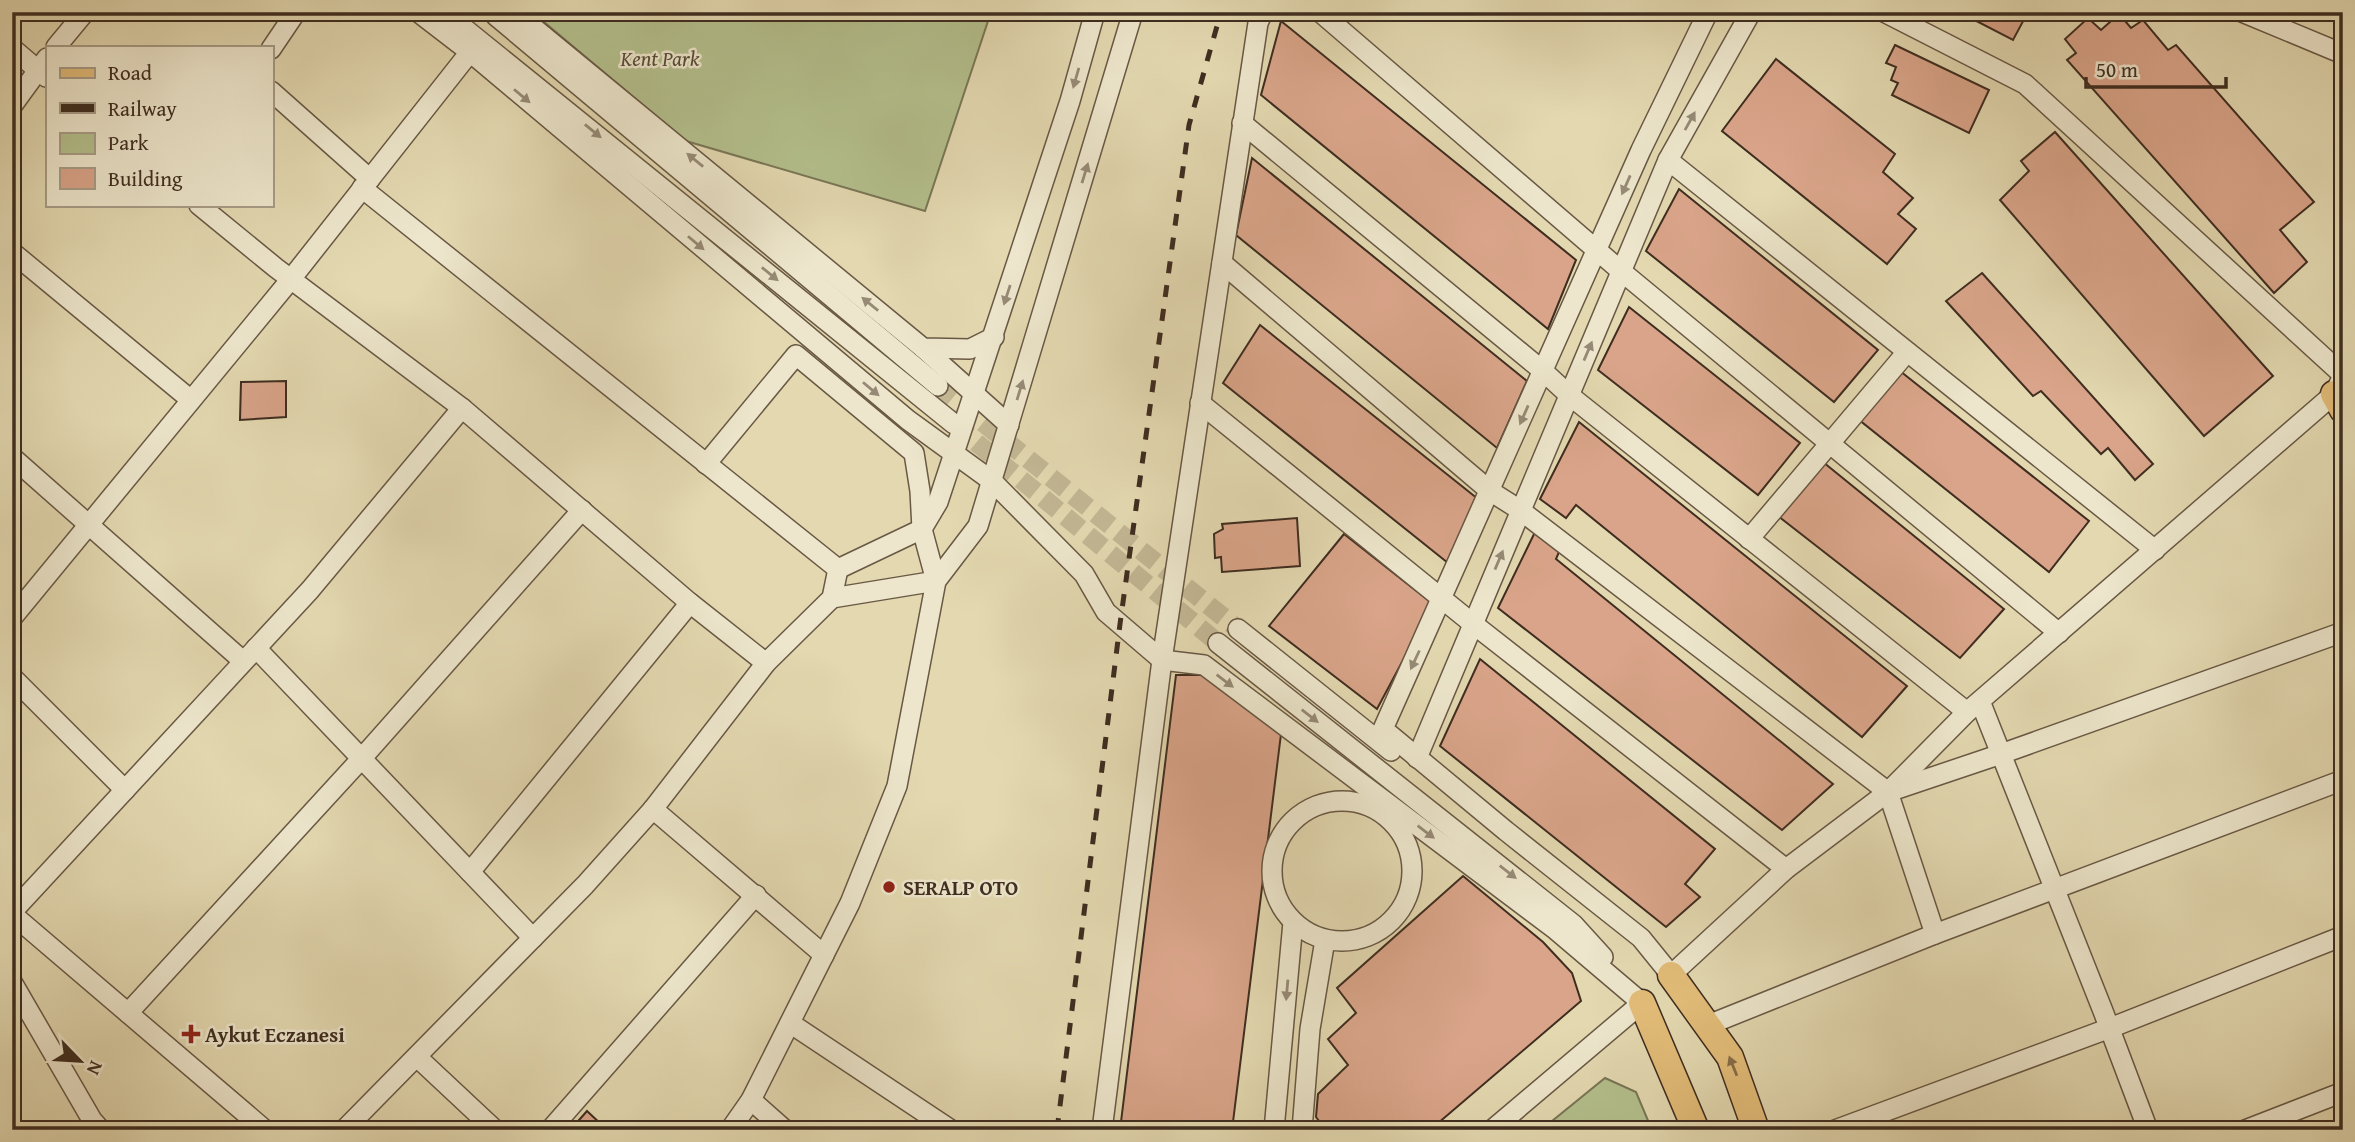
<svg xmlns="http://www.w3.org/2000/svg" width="2355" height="1142" font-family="'Gentium Book Plus',serif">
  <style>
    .green { fill: #b3bf8c; stroke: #797656; stroke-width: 2 }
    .building { fill: #d9a489; stroke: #3f2d20; stroke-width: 2 }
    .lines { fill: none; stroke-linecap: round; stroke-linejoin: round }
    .minor-tunnel { stroke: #c2b693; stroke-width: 19; stroke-dasharray: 19 10; stroke-linecap: butt }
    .minor-casing { stroke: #685844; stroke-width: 22 }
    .major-casing { stroke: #3f2d20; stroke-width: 29 }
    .minor { stroke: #ede6cc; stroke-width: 19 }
    .major { stroke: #e2bc78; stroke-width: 26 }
    .rail { stroke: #3f2d20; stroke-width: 5; stroke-dasharray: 12 12; stroke-linecap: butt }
    .oneway { fill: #968a76 }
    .oneway2 { fill: #886d48 }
    .poi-dot { fill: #8f2418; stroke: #ede6cc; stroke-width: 2.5 }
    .labels { text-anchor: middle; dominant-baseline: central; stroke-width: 5; stroke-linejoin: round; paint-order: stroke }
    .park-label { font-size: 21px; font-style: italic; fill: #564a36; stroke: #ede6cc }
    .poi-label { font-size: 21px; font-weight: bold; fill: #3f2d20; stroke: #ede6cc; text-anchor: start }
  </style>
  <rect width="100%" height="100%" fill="#e3d8b0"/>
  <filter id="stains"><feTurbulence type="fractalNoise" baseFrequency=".00286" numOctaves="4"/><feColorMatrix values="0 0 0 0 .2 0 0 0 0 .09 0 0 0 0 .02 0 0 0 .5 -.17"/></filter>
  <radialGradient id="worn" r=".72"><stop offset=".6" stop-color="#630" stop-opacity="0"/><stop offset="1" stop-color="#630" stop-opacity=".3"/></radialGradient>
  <!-- green -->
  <g class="green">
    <polygon points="532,12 991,12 925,211 686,141"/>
    <polygon points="1605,1078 1636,1092 1652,1130 1541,1130"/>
  </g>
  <!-- building -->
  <g class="building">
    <polygon points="1959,12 2028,12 2013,40"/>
    <polygon points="2119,14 2131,28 2143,20 2168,50 2176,45 2314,202 2280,230 2307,262 2274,293 2067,60 2076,53 2065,39 2088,18 2101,30"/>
    <polygon points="1281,21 1576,260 1548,329 1261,95"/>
    <polygon points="1895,45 1989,90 1969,133 1892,95 1898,83 1891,80 1896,67 1886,63"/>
    <polygon points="1776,59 1895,154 1883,172 1913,198 1898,214 1916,229 1887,264 1722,131"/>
    <polygon points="2055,132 2273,376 2204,436 2000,200 2029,171 2021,161"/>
    <polygon points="1252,158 1527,381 1497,448 1236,235"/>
    <polygon points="1679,189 1878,350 1834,402 1646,251"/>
    <polygon points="1982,273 2153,464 2135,480 2108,448 2101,454 2041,391 2033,396 1946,301"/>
    <polygon points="1629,307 1800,443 1758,495 1598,370"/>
    <polygon points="1260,325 1478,499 1448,563 1223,383"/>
    <polygon points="1900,371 2089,521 2049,572 1858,419"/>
    <polygon points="286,381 286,417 240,420 241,382"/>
    <polygon points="1579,422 1907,686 1862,737 1576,505 1566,518 1540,499"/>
    <polygon points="1823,462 2004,609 1960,658 1778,516"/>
    <polygon points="1297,518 1300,566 1222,572 1221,557 1215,558 1214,534 1223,529 1222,524"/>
    <polygon points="1535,532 1559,552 1556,559 1833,784 1782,830 1498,608"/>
    <polygon points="1344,534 1433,604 1377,709 1269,626"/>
    <polygon points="1480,659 1715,849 1685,884 1700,897 1666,927 1440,746"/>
    <polygon points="1176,675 1204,675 1281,734 1232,1130 1120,1130"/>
    <polygon points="1463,876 1543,942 1572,973 1581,1001 1430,1130 1326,1130 1316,1117 1318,1094 1348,1065 1328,1039 1356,1013 1337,988"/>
    <polygon points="587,1111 604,1127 602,1130 572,1128"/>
  </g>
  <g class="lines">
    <!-- minor-tunnel -->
    <g class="minor-tunnel">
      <polyline points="938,386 1238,629"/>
      <polyline points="954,424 1218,643"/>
    </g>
    <defs>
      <g id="minor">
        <polyline points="418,12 470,52 908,420 992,481 1084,574 1106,612 1162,660 1204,665 1556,930 1642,1003"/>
        <polyline points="444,12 954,424"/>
        <polyline points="1320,12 1621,271 2059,633"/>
        <polyline points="1884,12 2025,84 2343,375"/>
        <polyline points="2242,12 2343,54"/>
        <polyline points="496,16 938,386"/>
        <polyline points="499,18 523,19 923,348 970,349 994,337"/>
        <polyline points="56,47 85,12"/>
        <polyline points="12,48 46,77"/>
        <polyline points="271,49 296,12"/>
        <polyline points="271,91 370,179"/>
        <polyline points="12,106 47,58"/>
        <polyline points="1242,123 1543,371 1569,395 1967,712"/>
        <polyline points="1668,160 2155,550"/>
        <polyline points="362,188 838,569"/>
        <polyline points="199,205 276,268 462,408 690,603 766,663"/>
        <polyline points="12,252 191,400"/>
        <polyline points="1222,263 1490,491 1520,510 1888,792"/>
        <polyline points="923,348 1009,425"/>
        <polyline points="1200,403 1472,623 1786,869"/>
        <polyline points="12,457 243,661"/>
        <polyline points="706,464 796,355 914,453 920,491 922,529 936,581 832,598"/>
        <polyline points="1749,539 1907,352"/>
        <polyline points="838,569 922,529 938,502 1070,101 1095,12"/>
        <polyline points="12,618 291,279 470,52"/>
        <polyline points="1238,629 1391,751"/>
        <polyline points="1218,643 1573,924 1603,957"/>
        <polyline points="256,648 533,938"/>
        <polyline points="12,677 125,790"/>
        <polyline points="1980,701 2103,1011 2148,1130"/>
        <polyline points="1417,758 1668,160 1751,12"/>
        <circle cx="1342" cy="871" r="70"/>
        <polyline points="653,809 824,955"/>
        <polyline points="470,872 690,603"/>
        <polyline points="12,912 310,590 462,408"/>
        <polyline points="12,914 265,1130"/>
        <polyline points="1935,934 1888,792 2001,754 2343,632"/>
        <polyline points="1671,975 1641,938 1506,831 1383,729 1641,150 1708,12"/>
        <polyline points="1671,975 1786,869 1888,792 1967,712 2334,394 2343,376"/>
        <polyline points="12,982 92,1120 101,1130"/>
        <polyline points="128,1013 362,758 582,510"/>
        <polyline points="790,1023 951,1130"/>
        <polyline points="1708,1025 1935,934 2343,780"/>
        <polyline points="417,1057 495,1130"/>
        <polyline points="751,1100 785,1130"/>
        <polyline points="344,1130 585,885 653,809 766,663 832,598 838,569"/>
        <polyline points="550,1130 756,895"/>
        <polyline points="730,1130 751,1100 850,903 897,786 936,581 978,526 1133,12"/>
        <polyline points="1102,1130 1162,660 1258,23 1263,12"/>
        <polyline points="1274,1130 1293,922"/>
        <polyline points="1302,1130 1310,1029 1325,940"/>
        <polyline points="1492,1130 1642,1003"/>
        <polyline points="1835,1130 2110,1028 2343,936"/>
        <polyline points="2245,1130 2343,1092"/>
      </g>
      <g id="major">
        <polyline points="2334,394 2343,410"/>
        <polyline points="1671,975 1730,1057 1756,1130"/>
        <polyline points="1642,1003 1696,1130"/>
      </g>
    </defs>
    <!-- minor casing -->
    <use href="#minor" class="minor-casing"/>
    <!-- major casing -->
    <use href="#major" class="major-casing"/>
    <!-- minor -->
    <use href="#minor" class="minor"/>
    <!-- major -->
    <use href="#major" class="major"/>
    <!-- rail -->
    <polyline class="rail" points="1057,1130 1120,624 1189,125 1221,12"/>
  </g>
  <!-- one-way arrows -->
  <defs><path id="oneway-solid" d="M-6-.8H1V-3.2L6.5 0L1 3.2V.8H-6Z" transform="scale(1.75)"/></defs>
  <g class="oneway">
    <use href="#oneway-solid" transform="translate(1076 78) rotate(106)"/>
    <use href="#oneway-solid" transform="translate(522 96) rotate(40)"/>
    <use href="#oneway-solid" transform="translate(1690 121) rotate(-61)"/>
    <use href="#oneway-solid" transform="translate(593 131) rotate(39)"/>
    <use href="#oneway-solid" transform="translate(695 160) rotate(-141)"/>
    <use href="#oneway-solid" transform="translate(1085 173) rotate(-73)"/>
    <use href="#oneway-solid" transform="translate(1626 185) rotate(114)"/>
    <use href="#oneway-solid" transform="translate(696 243) rotate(40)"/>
    <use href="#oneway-solid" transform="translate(770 274) rotate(39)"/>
    <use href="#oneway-solid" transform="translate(1007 295) rotate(108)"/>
    <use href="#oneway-solid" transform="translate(870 304) rotate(-141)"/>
    <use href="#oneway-solid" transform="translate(1588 351) rotate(-67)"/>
    <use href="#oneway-solid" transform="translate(871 389) rotate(40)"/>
    <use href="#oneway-solid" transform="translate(1020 390) rotate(-73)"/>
    <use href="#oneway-solid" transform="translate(1524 415) rotate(114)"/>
    <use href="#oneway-solid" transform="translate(1499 560) rotate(-67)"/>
    <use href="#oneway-solid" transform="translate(1415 660) rotate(115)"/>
    <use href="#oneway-solid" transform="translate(1225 681) rotate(37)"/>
    <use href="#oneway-solid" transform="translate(1310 716) rotate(38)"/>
    <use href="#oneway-solid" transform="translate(1426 832) rotate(37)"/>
    <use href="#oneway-solid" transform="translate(1508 872) rotate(38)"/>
    <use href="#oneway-solid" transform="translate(1287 990) rotate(95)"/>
  </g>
  <use class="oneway2" href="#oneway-solid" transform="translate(1733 1066) rotate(-112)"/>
  <!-- markers -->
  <g class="poi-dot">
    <circle cx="889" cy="887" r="7"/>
    <path d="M187.5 1023.5h7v7h7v7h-7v7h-7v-7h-7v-7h7z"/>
  </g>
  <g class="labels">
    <!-- park labels -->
    <g class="park-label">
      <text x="660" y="58">Kent Park</text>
    </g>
    <!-- poi labels -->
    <g class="poi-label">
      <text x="903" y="887">SERALP OTO</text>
      <text x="205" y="1034">Aykut Eczanesi</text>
    </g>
  </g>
  <!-- margin -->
  <rect width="2355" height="1142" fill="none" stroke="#e3d8b0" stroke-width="42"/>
  <rect x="14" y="14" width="2327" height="1114" fill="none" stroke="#3f2d20" stroke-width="3.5"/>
  <rect x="21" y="21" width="2313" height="1100" fill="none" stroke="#3f2d20" stroke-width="2"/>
  <!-- legend -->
  <rect x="46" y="46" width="228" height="161" fill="#ede6cc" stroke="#a79c87" stroke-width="2"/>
  <rect x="60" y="68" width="35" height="10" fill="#e2bc78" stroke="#a79c87" stroke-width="2"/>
  <text x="108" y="80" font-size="21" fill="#3f2d20">Road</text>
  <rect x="60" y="103" width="35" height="10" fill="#3f2d20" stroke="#a79c87" stroke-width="2"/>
  <text x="108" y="116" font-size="21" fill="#3f2d20">Railway</text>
  <rect x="60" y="133" width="35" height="21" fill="#b3bf8c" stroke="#a79c87" stroke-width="2"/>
  <text x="108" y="150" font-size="21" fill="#3f2d20">Park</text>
  <rect x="60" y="168" width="35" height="21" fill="#d9a489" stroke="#a79c87" stroke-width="2"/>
  <text x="108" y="186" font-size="21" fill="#3f2d20">Building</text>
  <!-- north arrow -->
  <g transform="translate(80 1061) rotate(115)" stroke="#ede6cc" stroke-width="5" paint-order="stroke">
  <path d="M0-5L12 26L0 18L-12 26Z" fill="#3f2d20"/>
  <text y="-10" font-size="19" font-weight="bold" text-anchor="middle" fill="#3f2d20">N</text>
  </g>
  <!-- scale -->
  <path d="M2086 77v10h140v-10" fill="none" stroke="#3f2d20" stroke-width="3.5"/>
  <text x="2096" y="77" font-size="21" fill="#3f2d20" stroke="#ede6cc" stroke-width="5" paint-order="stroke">50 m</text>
  <rect width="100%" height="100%" filter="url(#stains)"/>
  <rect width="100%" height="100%" fill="url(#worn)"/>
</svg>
